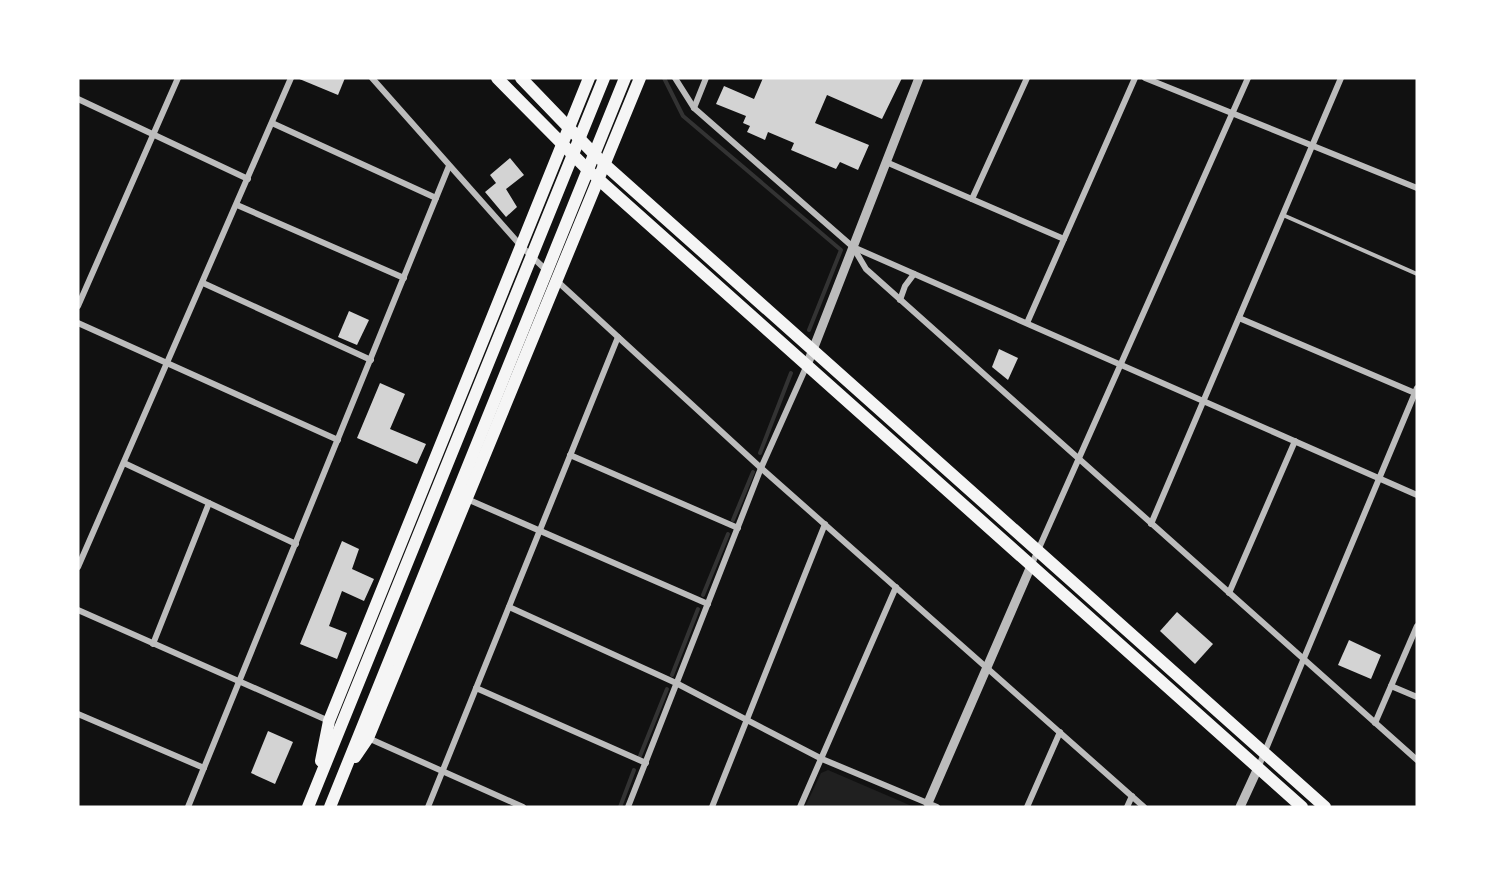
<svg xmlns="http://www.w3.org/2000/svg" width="1495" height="885" font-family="'Archivo Narrow',sans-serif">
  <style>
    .green { fill: #202020 }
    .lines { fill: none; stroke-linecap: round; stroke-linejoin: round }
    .stream { stroke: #333; stroke-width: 4 }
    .building { fill: #d3d3d3 }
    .service { stroke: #bcbcbc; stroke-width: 4 }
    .minor { stroke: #bcbcbc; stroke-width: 6 }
    .tertiary { stroke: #bcbcbc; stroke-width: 9 }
    .primary { stroke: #f5f5f5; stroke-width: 12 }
    .trunk { stroke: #f5f5f5; stroke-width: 12 }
  </style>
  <rect width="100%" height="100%" fill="#111"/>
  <!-- green -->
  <polygon class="green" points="828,770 914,807 805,807 821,773"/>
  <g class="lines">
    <!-- stream -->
    <g class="stream">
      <polyline points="664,78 683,116 841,250 809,330"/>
      <polyline points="760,453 791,373"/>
      <polyline points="733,520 753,472"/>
      <polyline points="703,595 728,534"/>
      <polyline points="672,675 698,609"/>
      <polyline points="640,756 667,689"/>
      <polyline points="620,807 634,770"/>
    </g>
  </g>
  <!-- building -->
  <g class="building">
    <polygon points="297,78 345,78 338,95"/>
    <polygon points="763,78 902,78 882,119 827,95 815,123 869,145 858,170 840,162 836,169 791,150 794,143 768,132 765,140 747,132 750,126 743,123 746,116 716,104 724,86 754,99"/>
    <polygon points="510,158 524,175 506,189 517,207 506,217 485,192 496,183 490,175"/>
    <polygon points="349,311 369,320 357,345 338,337"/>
    <polygon points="999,349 1018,358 1008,380 992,367"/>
    <polygon points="380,383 405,394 390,429 426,444 417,464 357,438"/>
    <polygon points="342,541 359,549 352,569 374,579 364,601 342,591 329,626 347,633 337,659 300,644"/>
    <polygon points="1177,612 1213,644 1195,664 1160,631"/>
    <polygon points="1349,640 1381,655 1371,679 1338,665"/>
    <polygon points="268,731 293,742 275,784 251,773"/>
  </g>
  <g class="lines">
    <!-- service -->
    <polyline class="service" points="1283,215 1417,274"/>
    <!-- minor -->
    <g class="minor">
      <polyline points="372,78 521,246 547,271"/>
      <polyline points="675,78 694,108 853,247 866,269 1417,760"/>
      <polyline points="1145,78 1417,188"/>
      <polyline points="78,99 248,179"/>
      <polyline points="694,108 706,78"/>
      <polyline points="272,123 436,198"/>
      <polyline points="886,162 1064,239"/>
      <polyline points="972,199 1027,78"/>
      <polyline points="237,205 404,278"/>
      <polyline points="853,247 1417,495"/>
      <polyline points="557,281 761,468 1144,807"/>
      <polyline points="203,283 371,360"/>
      <polyline points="900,300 905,286 914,274"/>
      <polyline points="78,306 178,78"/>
      <polyline points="1239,318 1415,393"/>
      <polyline points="78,323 338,440"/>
      <polyline points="1027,323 1135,78"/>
      <polyline points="570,455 738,528"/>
      <polyline points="124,463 296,544"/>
      <polyline points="467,499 708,604"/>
      <polyline points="1151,524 1341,78"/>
      <polyline points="1031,566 1248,78"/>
      <polyline points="78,567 291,78"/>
      <polyline points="1229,593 1295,441"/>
      <polyline points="509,607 676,683 822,759 937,807"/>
      <polyline points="78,610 329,721"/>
      <polyline points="153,644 209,503"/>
      <polyline points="1391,686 1417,697"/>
      <polyline points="476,688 646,763"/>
      <polyline points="78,714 204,768"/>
      <polyline points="1375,723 1417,626"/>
      <polyline points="368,738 523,807"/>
      <polyline points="1258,768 1417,388"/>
      <polyline points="188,807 449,166"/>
      <polyline points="428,807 618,337"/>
      <polyline points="628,807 761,468 807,365"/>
      <polyline points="712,807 825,524"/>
      <polyline points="800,807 896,587"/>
      <polyline points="1027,807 1060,732"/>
      <polyline points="1127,807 1132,796"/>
    </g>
    <!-- tertiary -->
    <g class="tertiary">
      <polyline points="807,365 919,78"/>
      <polyline points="928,803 1031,566"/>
      <polyline points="1240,807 1258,768"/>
    </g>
    <!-- primary -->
    <g class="primary">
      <polyline points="603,163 1325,807"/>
      <polyline points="597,178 1302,807"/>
    </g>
    <!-- trunk -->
    <g class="trunk">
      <polyline points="497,78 592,174"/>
      <polyline points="521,78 598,158"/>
      <polyline points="355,757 368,738 640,78"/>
      <polyline points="321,761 329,721 589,78"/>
      <polyline points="308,807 604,78"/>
      <polyline points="330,807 625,78"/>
    </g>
  </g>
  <!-- border -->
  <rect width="1495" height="885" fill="none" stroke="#ffffff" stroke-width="159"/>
</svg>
